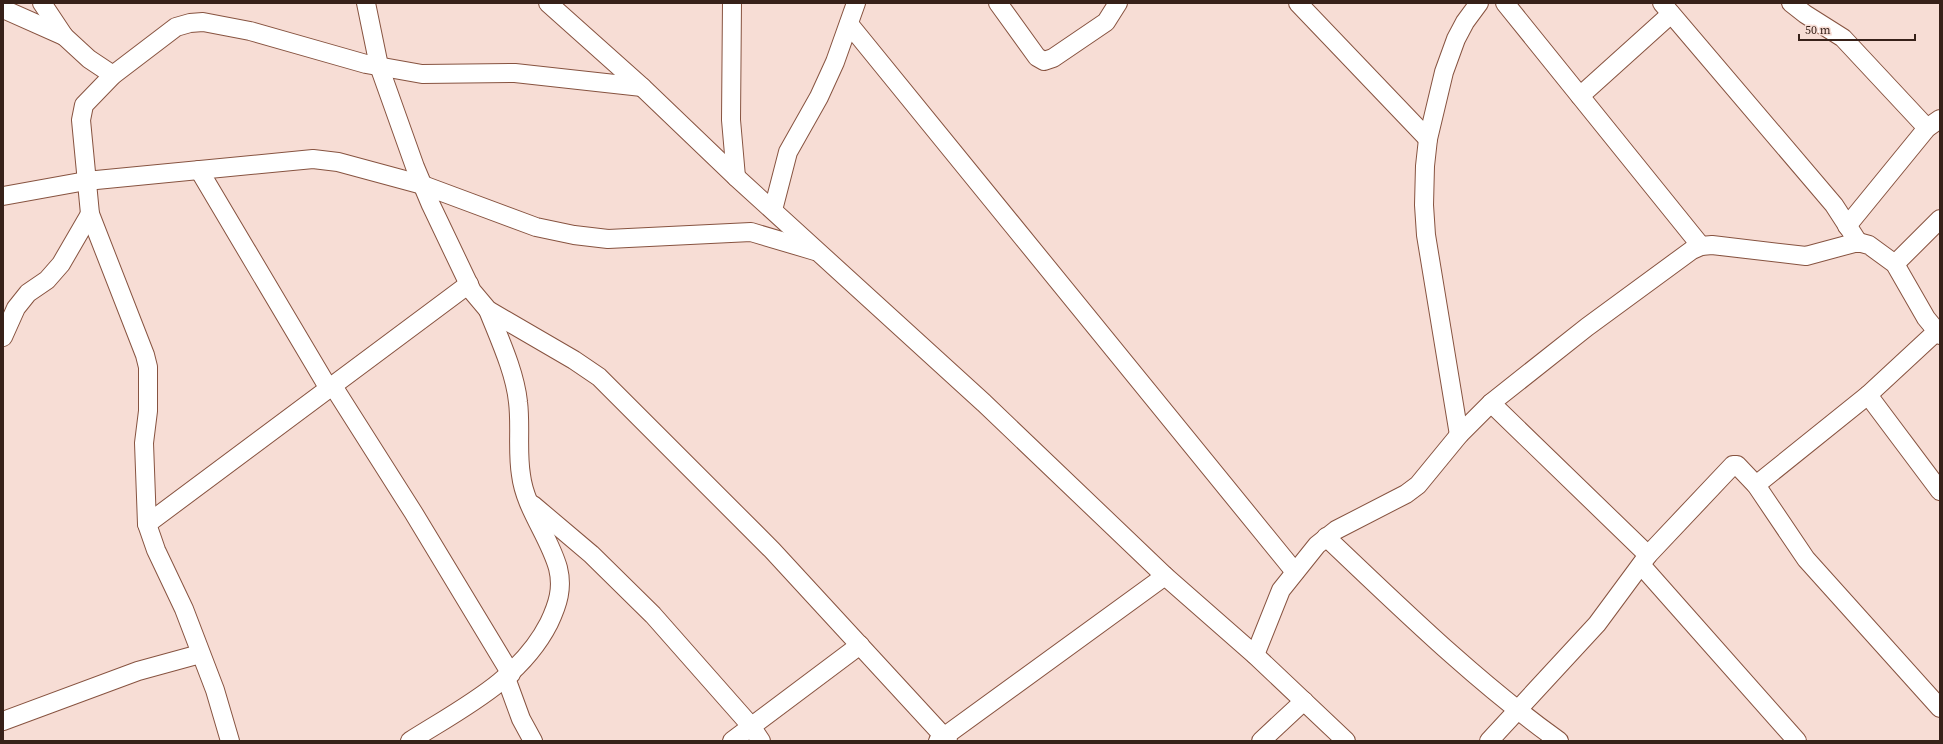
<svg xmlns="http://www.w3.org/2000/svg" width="1943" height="744" font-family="'Source Serif 4',serif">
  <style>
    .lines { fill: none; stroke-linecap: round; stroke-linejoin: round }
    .street-casing { stroke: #875340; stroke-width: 20 }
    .street { stroke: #fff; stroke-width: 18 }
  </style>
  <rect width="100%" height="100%" fill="#f7ddd5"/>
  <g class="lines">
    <defs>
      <g id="street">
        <polyline points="42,3 64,36 89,59 113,75"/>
        <polyline points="366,3 379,66 415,167 431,205 472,291 488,310 574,360 599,377 772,550 948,741"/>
        <polyline points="548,3 642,87 736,177 984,403 1165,576 1255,655 1346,741"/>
        <polyline points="732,3 731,120 736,177"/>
        <polyline points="998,3 1037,57 1044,61 1053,58 1106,22 1118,3"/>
        <polyline points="1298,3 1428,139"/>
        <polyline points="1505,3 1701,246"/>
        <polyline points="1662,3 1834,205 1858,242"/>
        <polyline points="1791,3 1805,14 1843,38 1927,128"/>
        <polyline points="3,9 64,36"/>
        <polyline points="849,24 1295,572"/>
        <polyline points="1580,96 1671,14"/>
        <polyline points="199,170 329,389"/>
        <polyline points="3,196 86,181 313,159 338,162 423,185 536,227 574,235 608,239 751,232 815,251"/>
        <polyline points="773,210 788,152 819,97 835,62 856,3"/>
        <polyline points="1847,226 1927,128 1940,119"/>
        <polyline points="1895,264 1940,219"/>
        <polyline points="3,337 16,308 28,293 47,280 61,264 90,214"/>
        <polyline points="333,386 413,512 511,674"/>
        <polyline points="1868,395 1940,491"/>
        <polyline points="1491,403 1648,555"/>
        <polyline points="1459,435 1426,235 1424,205 1425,166 1428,139 1444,72 1456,39 1465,22 1479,3"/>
        <polyline points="1756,485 1868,395 1936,332"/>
        <polyline points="533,505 591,554 653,615 751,726 761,741"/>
        <polyline points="147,524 469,284"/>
        <path d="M1326 537C1401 608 1475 681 1559 741"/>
        <polyline points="1641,565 1797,741"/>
        <polyline points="1255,655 1281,590 1317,545 1336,530 1406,494 1418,485 1459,435 1491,403 1587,327 1692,250 1701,246 1712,245 1806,256 1858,242 1869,245 1895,264 1926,318 1940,335"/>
        <polyline points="506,678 521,719 533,741"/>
        <polyline points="3,721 138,671 200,654"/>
        <polyline points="230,741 215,690 184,609 156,550 147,524 144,443 148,411 148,367 145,355 90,214 81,120 84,105 113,75 176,27 190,23 203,22 250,31 366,64 422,74 515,73 642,87"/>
        <path d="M410 741C462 708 520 680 549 623 558 604 563 588 558 568 549 536 525 508 521 475 517 451 521 426 518 402 515 372 499 338 488 310"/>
        <polyline points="732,741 860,645"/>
        <polyline points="938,741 1165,576"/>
        <polyline points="1261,741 1304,701"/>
        <polyline points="1489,741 1597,624 1648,555 1733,465 1737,465 1756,485 1806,559 1940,708"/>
      </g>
    </defs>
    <!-- street casing -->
    <use href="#street" class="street-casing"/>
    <!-- street -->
    <use href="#street" class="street"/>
  </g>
  <!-- border -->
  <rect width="1943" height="744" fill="none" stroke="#372119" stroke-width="8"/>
  <!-- scale -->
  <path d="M1799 34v6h116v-6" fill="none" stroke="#372119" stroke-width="2"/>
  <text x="1805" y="34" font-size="12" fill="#372119" stroke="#f7ddd5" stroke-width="3" paint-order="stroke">50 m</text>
</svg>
